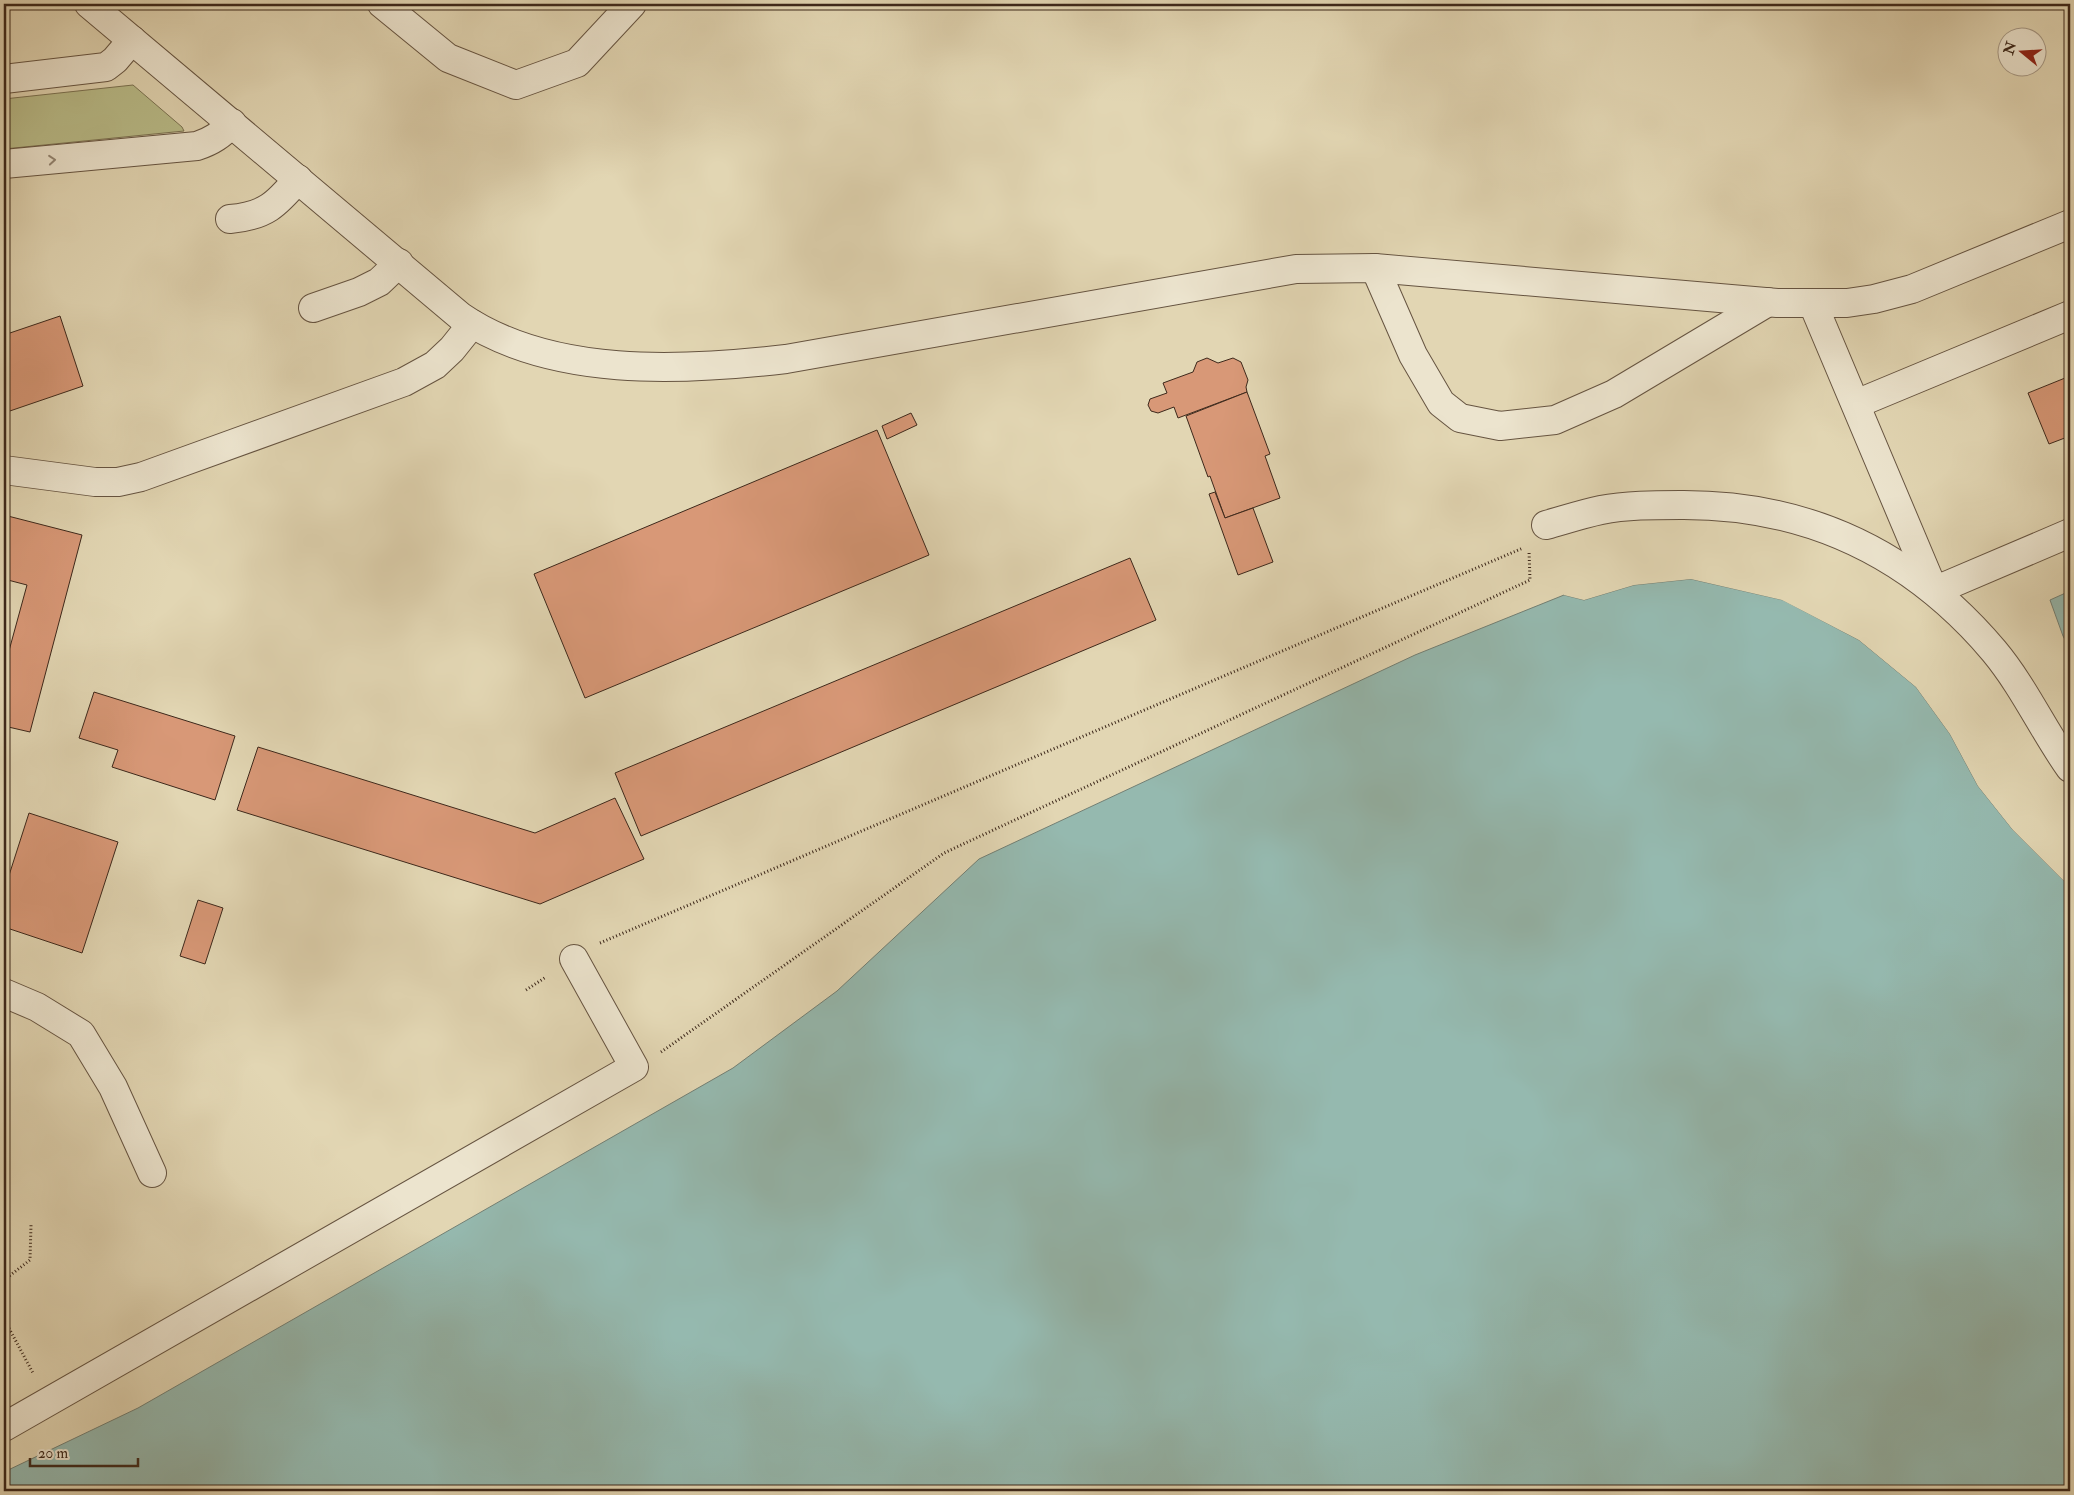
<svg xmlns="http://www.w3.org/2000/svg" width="2074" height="1495" font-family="'IM FELL Double Pica',serif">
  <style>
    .green { fill: #b9bc89; stroke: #7b7252 }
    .water { fill: #95b9af; stroke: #727f74 }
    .pier { fill: #e2d6b3 }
    .building { fill: #d89877; stroke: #3d281b }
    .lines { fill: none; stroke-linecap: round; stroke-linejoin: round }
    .minor-casing { stroke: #665441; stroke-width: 30 }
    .path { stroke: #3d281b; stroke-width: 3; stroke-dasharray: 1 2.5; stroke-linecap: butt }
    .minor { stroke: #ece4ce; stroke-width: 28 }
    .oneway { stroke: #948674 }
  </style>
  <rect width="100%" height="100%" fill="#e2d6b3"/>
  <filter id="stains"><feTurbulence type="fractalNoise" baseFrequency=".004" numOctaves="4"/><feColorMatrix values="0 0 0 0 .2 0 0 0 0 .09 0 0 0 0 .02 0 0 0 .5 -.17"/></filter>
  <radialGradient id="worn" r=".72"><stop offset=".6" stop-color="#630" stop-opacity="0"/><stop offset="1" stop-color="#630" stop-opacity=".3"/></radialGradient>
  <!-- green -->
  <polygon class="green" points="133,85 182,127 184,131 4,149 4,99"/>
  <!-- water -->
  <g class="water">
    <polygon points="1691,579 1783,600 1859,640 1916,687 1950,734 1978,786 2013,830 2070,887 2070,1491 4,1491 4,1472 138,1408 733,1068 837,991 979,859 1415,655 1564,595 1584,600 1634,585"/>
    <polygon points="2070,591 2070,649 2063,636 2050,600"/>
  </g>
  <!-- pier -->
  <polygon class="pier" points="1692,577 1783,598 1861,638 1918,685 1952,733 1980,784 2015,828 2070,883 2070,887 2013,830 1978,786 1950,734 1916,687 1859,640 1782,600 1691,579 1634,585 1584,600 1564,595 1563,592 1584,597 1634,582"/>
  <!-- building -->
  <g class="building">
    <polygon points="60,316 83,386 4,413 4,335"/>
    <polygon points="1207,358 1218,363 1233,358 1241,362 1248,380 1246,387 1247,392 1178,418 1174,407 1158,413 1151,411 1148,405 1150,399 1167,393 1163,383 1193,372 1197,362"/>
    <polygon points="2070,376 2070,436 2049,444 2028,393"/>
    <polygon points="1247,392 1270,454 1265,456 1280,498 1225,518 1210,476 1208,477 1186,416"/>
    <polygon points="911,413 917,425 887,439 882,426"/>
    <polygon points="877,430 929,555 585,698 534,574"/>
    <polygon points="1215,492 1225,518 1253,508 1273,562 1238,575 1209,494"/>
    <polygon points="4,515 82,535 30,732 4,726 4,669 27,585 4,579"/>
    <polygon points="1130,558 1156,620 641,836 615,773"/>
    <polygon points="94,692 235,736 215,800 112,767 118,750 79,738"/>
    <polygon points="258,747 535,833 615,798 644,859 540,904 237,810"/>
    <polygon points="29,813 118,842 82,953 4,927 4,891"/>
    <polygon points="198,900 223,908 205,964 180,956"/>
  </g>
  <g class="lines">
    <defs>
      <g id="minor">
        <path d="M89 4 460 316C550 378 682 371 786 359L1296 269 1375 268 1777 303H1847L1874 299 1912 289 2070 224"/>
        <polyline points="382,4 448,58 516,85 577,63 632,4"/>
        <polyline points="4,79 106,67 115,60 132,40"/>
        <path d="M4 164 197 146C212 141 221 135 232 123"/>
        <path d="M230 219C265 216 276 205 298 179"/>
        <polyline points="1375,268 1413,355 1441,403 1460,418 1500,426 1555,420 1614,394 1768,302"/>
        <polyline points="1813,304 1934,591 2070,533"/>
        <polyline points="313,308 359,292 379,282 399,263"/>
        <polyline points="1856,404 2070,315"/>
        <polyline points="4,470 95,482 118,482 141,477 404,382 435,365 452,349 472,324"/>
        <path d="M1546 525C1564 520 1582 514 1601 510 1626 505 1654 505 1680 505 1807 504 1912 554 1994 651 2024 687 2043 730 2070 768"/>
        <polyline points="4,993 37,1007 81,1034 113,1087 152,1173"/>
        <polyline points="4,1427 634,1067 574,959"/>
      </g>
    </defs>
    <!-- minor casing -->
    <use href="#minor" class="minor-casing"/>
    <!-- path -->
    <g class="path">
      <polyline points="600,943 1523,548"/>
      <polyline points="526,990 546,977"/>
      <polyline points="661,1052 944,853 1530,580 1529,551"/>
      <polyline points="4,1280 30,1260 31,1225"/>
      <polyline points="4,1319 33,1373"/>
    </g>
    <!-- minor -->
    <use href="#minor" class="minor"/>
  </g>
  <!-- one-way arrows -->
  <defs><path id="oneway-chevron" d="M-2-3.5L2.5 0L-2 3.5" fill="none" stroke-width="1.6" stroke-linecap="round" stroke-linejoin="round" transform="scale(1.25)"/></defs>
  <use class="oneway" href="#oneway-chevron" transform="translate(52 160) rotate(-5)"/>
  <!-- margin -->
  <rect width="2074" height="1495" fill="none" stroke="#e2d6b3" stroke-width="20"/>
  <rect x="5" y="5" width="2064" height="1485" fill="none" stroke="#3d281b" stroke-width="2.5"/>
  <rect x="10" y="10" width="2054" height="1475" fill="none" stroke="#3d281b"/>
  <!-- north arrow -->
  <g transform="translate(2022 52) rotate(288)"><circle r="24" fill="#ece4ce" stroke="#a69986"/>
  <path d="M0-4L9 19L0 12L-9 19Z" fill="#8f2418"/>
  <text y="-8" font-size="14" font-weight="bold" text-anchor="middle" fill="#3d281b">N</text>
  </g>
  <!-- scale -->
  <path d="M30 1458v8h108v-8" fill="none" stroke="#3d281b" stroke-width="2.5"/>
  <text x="38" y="1458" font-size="15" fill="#3d281b" stroke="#ece4ce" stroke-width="4" paint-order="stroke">20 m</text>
  <rect width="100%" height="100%" filter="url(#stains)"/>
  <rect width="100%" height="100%" fill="url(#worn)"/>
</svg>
